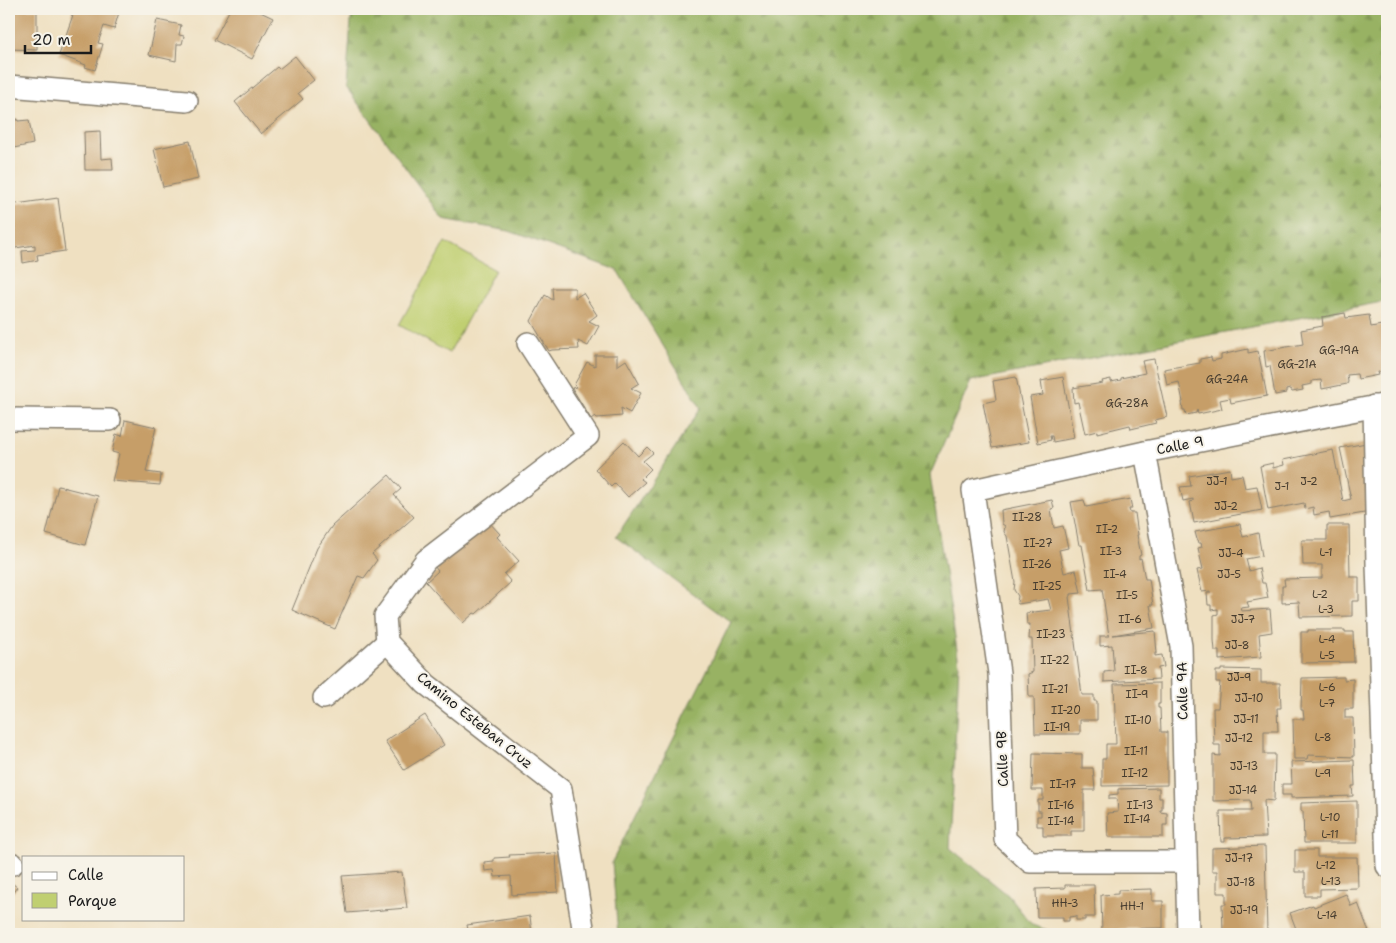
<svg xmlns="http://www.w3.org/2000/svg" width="1396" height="943" font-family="'Shantell Sans',sans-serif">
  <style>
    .forest { fill: url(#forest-firs); stroke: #5a6740 }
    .green { fill: #c0cf71; stroke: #6e7646 }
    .building { fill: #c69e67 }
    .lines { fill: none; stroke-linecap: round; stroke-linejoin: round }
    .minor-casing { stroke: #867e6e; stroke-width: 24 }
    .minor { stroke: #fff; stroke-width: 21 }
    .labels { text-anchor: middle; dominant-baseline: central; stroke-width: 4; stroke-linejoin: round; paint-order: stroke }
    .number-label { font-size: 11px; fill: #463c2f }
    .street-label { font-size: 14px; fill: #1c1c1c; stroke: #f7f3e8 }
  </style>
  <defs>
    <pattern id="forest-firs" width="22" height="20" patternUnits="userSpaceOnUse" patternTransform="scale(1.25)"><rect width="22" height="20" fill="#98b263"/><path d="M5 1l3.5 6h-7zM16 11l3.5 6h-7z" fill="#829855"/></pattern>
  </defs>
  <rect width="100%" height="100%" fill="#f7f3e8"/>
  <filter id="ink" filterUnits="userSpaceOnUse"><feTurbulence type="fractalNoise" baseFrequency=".02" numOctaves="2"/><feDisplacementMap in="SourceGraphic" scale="10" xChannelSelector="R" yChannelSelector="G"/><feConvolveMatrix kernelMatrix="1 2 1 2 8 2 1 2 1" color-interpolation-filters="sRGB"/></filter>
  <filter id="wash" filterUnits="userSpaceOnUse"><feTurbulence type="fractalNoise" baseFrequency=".0096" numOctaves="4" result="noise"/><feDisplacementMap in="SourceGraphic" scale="20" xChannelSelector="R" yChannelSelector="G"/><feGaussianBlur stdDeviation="1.12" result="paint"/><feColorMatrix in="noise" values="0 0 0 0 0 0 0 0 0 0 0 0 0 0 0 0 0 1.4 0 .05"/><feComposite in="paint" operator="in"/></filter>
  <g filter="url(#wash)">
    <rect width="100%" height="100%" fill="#efe0c1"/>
    <!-- forest -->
    <polygon class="forest" points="352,9 1387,9 1387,301 971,381 930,475 959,663 950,848 1008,895 1032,925 1059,934 618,934 612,862 731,622 616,537 701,408 617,270 509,231 443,219 346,87"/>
    <!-- green -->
    <polygon class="green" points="445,242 495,270 449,353 399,325"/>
    <g id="blocks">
      <!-- building -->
      <g class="building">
        <polygon points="9,9 37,9 37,50 9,49"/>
        <polygon points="73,9 120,9 114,29 104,26 98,43 103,44 95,70 85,67 86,65 59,55 73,15 71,15"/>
        <polygon points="230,9 254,9 273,18 252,59 214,40"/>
        <polygon points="157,20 181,25 179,35 184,36 182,44 177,44 176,61 149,55"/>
        <polygon points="295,56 314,80 298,93 303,99 261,134 235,102 277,67 279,69"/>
        <polygon points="18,119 18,121 29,120 33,144 9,149 9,121"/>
        <polygon points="100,131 101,159 112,158 113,170 85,170 84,132"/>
        <polygon points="190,141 198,179 163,187 154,149"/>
        <polygon points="58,198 65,251 37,255 38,260 23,263 22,251 35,250 35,245 9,249 9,205"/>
        <polygon points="552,288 575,288 575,298 583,293 597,315 589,321 599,326 588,346 578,341 579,349 552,350 549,351 531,321 545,295 553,300"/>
        <polygon points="1345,313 1346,318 1369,315 1371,327 1387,324 1387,372 1377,372 1378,375 1358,379 1357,374 1347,375 1348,382 1347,384 1322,389 1321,380 1312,381 1312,384 1302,386 1303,390 1292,392 1290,389 1286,390 1286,393 1275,395 1270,366 1266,367 1264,351 1303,344 1301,330 1323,326 1322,317"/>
        <polygon points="1248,349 1248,353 1258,351 1267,396 1231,403 1230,398 1220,400 1222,409 1198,414 1197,410 1196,413 1186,415 1185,410 1183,410 1182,402 1183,402 1179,382 1167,385 1164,369 1200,363 1200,359 1211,357 1212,361 1221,359 1221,355"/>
        <polygon points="595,355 617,355 617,366 626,360 639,383 631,388 641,393 630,413 621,408 622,416 597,418 595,416 591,419 572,388 576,387 574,385 587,362 595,366"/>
        <polygon points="1154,359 1167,417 1155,420 1156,423 1131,429 1130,425 1097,433 1097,431 1085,434 1078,402 1074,403 1073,388 1103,383 1102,381 1111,379 1111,382 1121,380 1121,378 1145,373 1142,361"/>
        <polygon points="1016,377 1029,442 992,448 983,403 996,400 993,381"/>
        <polygon points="1063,377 1074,438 1053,442 1052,436 1050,436 1051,440 1038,443 1030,397 1043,395 1041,381"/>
        <polygon points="125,420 156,427 146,472 161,474 160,485 112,481 119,454 112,452 116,434 122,436"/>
        <polygon points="1387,439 1387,509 1330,519 1329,512 1314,515 1313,507 1305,509 1304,503 1268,510 1260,466 1273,463 1273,468 1284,465 1283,460 1333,450 1343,501 1351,499 1340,448"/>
        <polygon points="624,441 638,456 647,447 653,453 643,461 651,469 641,479 645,482 628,497 615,483 611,487 595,469"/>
        <polygon points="1230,469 1231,477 1242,475 1245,488 1257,486 1262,510 1194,523 1190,502 1193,501 1193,499 1183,501 1180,487 1191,486 1189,476"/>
        <polygon points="389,475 401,489 394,495 414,517 372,554 377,560 364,578 358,576 335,629 292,610 317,548 332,526"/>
        <polygon points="58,486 98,496 85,545 46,534"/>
        <polygon points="1130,499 1132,509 1129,509 1130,513 1135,513 1138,535 1137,535 1141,555 1139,556 1139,559 1141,558 1145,579 1149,579 1153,605 1150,605 1154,628 1113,635 1155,631 1157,653 1155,653 1155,656 1162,655 1164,667 1158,668 1159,679 1104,682 1104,672 1114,671 1112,645 1100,646 1100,636 1109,636 1102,589 1090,590 1082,545 1079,545 1071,502 1084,500 1086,507"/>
        <polygon points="1052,500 1054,508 1051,509 1054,528 1063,526 1068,548 1059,550 1064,573 1076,570 1081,593 1071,594 1071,596 1069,597 1082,695 1094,695 1094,701 1097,701 1097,720 1080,720 1080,734 1035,734 1034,697 1029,697 1028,674 1033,672 1032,639 1029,639 1030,624 1027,624 1026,613 1051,610 1048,599 1018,604 1017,602 1018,596 1014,590 1015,582 1007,536 1004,532 1005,526 1002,524 1001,510"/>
        <polygon points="488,521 500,534 497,537 519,561 504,574 511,582 476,614 474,613 463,623 426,582 438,571 434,566"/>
        <polygon points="1240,524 1243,537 1258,533 1262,556 1246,559 1249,571 1259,568 1262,583 1265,583 1268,598 1247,602 1249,607 1240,608 1241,611 1270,609 1272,632 1259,634 1261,657 1219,660 1219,651 1215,651 1214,640 1214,615 1218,614 1218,609 1211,610 1211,605 1208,605 1207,593 1210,593 1210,591 1202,592 1197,570 1203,569 1198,548 1202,547 1201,543 1198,543 1195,532"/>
        <polygon points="1327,525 1349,525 1350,577 1359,577 1359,601 1352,601 1352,616 1300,617 1299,602 1282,603 1282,586 1285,586 1284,579 1322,578 1322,565 1303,565 1302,540 1327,540"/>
        <polygon points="1308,630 1345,630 1345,632 1353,632 1354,662 1301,663 1301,632 1308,632"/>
        <polygon points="1221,669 1261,670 1261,683 1280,683 1281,708 1277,708 1278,731 1264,731 1264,754 1275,754 1274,801 1264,800 1266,837 1225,838 1225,842 1221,842 1220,811 1251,811 1250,800 1213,801 1213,755 1220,756 1220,745 1214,745 1213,708 1218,708 1220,682 1216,682 1216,671 1221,671"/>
        <polygon points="1344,677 1344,680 1353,679 1353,709 1345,709 1345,718 1353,718 1354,757 1308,755 1307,759 1294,759 1293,719 1304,719 1303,710 1301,710 1302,678"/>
        <polygon points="1160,683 1160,704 1158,704 1158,708 1160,708 1161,732 1167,732 1167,785 1102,786 1102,759 1106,759 1106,744 1116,744 1114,684"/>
        <polygon points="425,715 444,745 404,770 385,741"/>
        <polygon points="1033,753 1082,754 1082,768 1093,768 1095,790 1084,790 1084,831 1071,831 1071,836 1043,836 1043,826 1037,826 1037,816 1041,816 1041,811 1038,811 1038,800 1043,800 1043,790 1032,790"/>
        <polygon points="1354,760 1355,786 1352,786 1353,796 1291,798 1291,795 1282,795 1282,784 1292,784 1291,762"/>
        <polygon points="1159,788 1159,798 1162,798 1162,810 1160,810 1160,812 1167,813 1167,825 1163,825 1163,837 1108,837 1107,813 1118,812 1117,799 1109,799 1109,795 1118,794 1118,789"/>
        <polygon points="1357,801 1357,843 1304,843 1303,811 1301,811 1301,803"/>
        <polygon points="1265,846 1267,934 1226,934 1226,930 1223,930 1222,904 1226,904 1226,893 1217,893 1217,871 1212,871 1212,848"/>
        <polygon points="1295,850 1317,850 1317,857 1357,857 1358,888 1320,889 1320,896 1305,896 1305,872 1295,872"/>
        <polygon points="556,853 558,892 512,895 511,876 495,877 494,870 485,871 484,862 494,861 494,858 510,857 509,855"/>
        <polygon points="402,872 407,908 347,913 342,876"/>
        <polygon points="9,881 17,887 9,898"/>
        <polygon points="1065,885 1094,885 1095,917 1085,917 1085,920 1076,920 1076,916 1069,917 1069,921 1063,921 1063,917 1037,917 1036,889 1065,888"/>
        <polygon points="1152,889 1152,901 1163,901 1163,928 1119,929 1119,934 1102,934 1101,895 1118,894 1118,890"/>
        <polygon points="1346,894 1351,906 1358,903 1369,932 1365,934 1313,934 1311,930 1298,934 1290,913 1313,905 1314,907"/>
        <polygon points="530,916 532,934 469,934 467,925"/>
      </g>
    </g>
  </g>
  <g filter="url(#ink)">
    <use href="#blocks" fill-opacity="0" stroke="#867e6e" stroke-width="1"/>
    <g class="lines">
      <defs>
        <g id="minor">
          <polyline points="9,86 187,101"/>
          <polyline points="528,343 588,436 426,560 385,616 387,642 426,684 561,789 584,934"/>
          <polyline points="1374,406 1377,564 1387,866"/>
          <polyline points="9,419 110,420"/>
          <polyline points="1145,452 1181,646 1188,934"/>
          <polyline points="324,698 387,642"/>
          <polyline points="1186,862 1030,862 1005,839 999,673 973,490 1145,452 1387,404"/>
          <polyline points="9,863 13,864"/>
        </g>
      </defs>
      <!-- minor casing -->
      <use href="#minor" class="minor-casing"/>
      <!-- minor -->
      <use href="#minor" class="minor"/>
    </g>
  </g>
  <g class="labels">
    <!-- number labels -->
    <g class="number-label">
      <text x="1339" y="350">GG-19A</text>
      <text x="1297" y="364">GG-21A</text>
      <text x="1227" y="379">GG-24A</text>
      <text x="1127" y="403">GG-28A</text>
      <text x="1217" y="481">JJ-1</text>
      <text x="1309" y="481">J-2</text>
      <text x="1282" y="486">J-1</text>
      <text x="1226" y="506">JJ-2</text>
      <text x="1027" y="517">II-28</text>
      <text x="1107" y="529">II-2</text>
      <text x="1038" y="543">II-27</text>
      <text x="1111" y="551">II-3</text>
      <text x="1326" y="552">L-1</text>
      <text x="1231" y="553">JJ-4</text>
      <text x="1037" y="564">II-26</text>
      <text x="1115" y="574">II-4</text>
      <text x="1229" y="574">JJ-5</text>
      <text x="1047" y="586">II-25</text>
      <text x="1320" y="594">L-2</text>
      <text x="1127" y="595">II-5</text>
      <text x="1326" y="609">L-3</text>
      <text x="1130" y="619">II-6</text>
      <text x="1243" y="619">JJ-7</text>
      <text x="1051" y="634">II-23</text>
      <text x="1327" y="639">L-4</text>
      <text x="1237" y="645">JJ-8</text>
      <text x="1327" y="655">L-5</text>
      <text x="1055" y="660">II-22</text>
      <text x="1136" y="670">II-8</text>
      <text x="1239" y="677">JJ-9</text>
      <text x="1327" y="687">L-6</text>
      <text x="1055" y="689">II-21</text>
      <text x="1137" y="694">II-9</text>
      <text x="1249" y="698">JJ-10</text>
      <text x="1327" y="703">L-7</text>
      <text x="1066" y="710">II-20</text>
      <text x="1246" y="719">JJ-11</text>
      <text x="1138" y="720">II-10</text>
      <text x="1057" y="727">II-19</text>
      <text x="1323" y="737">L-8</text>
      <text x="1239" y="738">JJ-12</text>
      <text x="1136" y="751">II-11</text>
      <text x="1244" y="766">JJ-13</text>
      <text x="1135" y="773">II-12</text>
      <text x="1323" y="773">L-9</text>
      <text x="1063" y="784">II-17</text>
      <text x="1243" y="790">JJ-14</text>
      <text x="1061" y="805">II-16</text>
      <text x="1140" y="805">II-13</text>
      <text x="1330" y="817">L-10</text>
      <text x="1137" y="819">II-14</text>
      <text x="1061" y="821">II-14</text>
      <text x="1330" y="834">L-11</text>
      <text x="1239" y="858">JJ-17</text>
      <text x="1326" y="865">L-12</text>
      <text x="1331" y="881">L-13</text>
      <text x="1241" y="882">JJ-18</text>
      <text x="1065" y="903">HH-3</text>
      <text x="1132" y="906">HH-1</text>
      <text x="1244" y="910">JJ-19</text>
      <text x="1327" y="915">L-14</text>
    </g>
    <!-- street labels -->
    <g class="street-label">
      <text transform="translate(1180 445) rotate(-11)">Calle 9</text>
      <text transform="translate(1182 691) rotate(-91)">Calle 9A</text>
      <text transform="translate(475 720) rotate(39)">Camino Esteban Cruz</text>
      <text transform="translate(1002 759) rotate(-92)">Calle 9B</text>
    </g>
  </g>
  <!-- margin -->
  <rect width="1396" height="943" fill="none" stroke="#f7f3e8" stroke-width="30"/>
  <!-- legend -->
  <rect x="22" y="856" width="162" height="65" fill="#f7f3e8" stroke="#9f9d96"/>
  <rect x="32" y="872" width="25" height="8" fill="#ffffff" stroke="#9f9d96"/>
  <text x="68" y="880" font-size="15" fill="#1c1c1c">Calle</text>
  <rect x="32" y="893" width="25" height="15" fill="#c0cf71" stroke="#9f9d96"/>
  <text x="68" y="906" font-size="15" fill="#1c1c1c">Parque</text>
  <!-- scale -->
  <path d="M25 45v8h66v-8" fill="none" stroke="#1c1c1c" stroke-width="2.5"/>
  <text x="32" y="45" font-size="15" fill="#1c1c1c" stroke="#f7f3e8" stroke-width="4" paint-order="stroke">20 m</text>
</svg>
